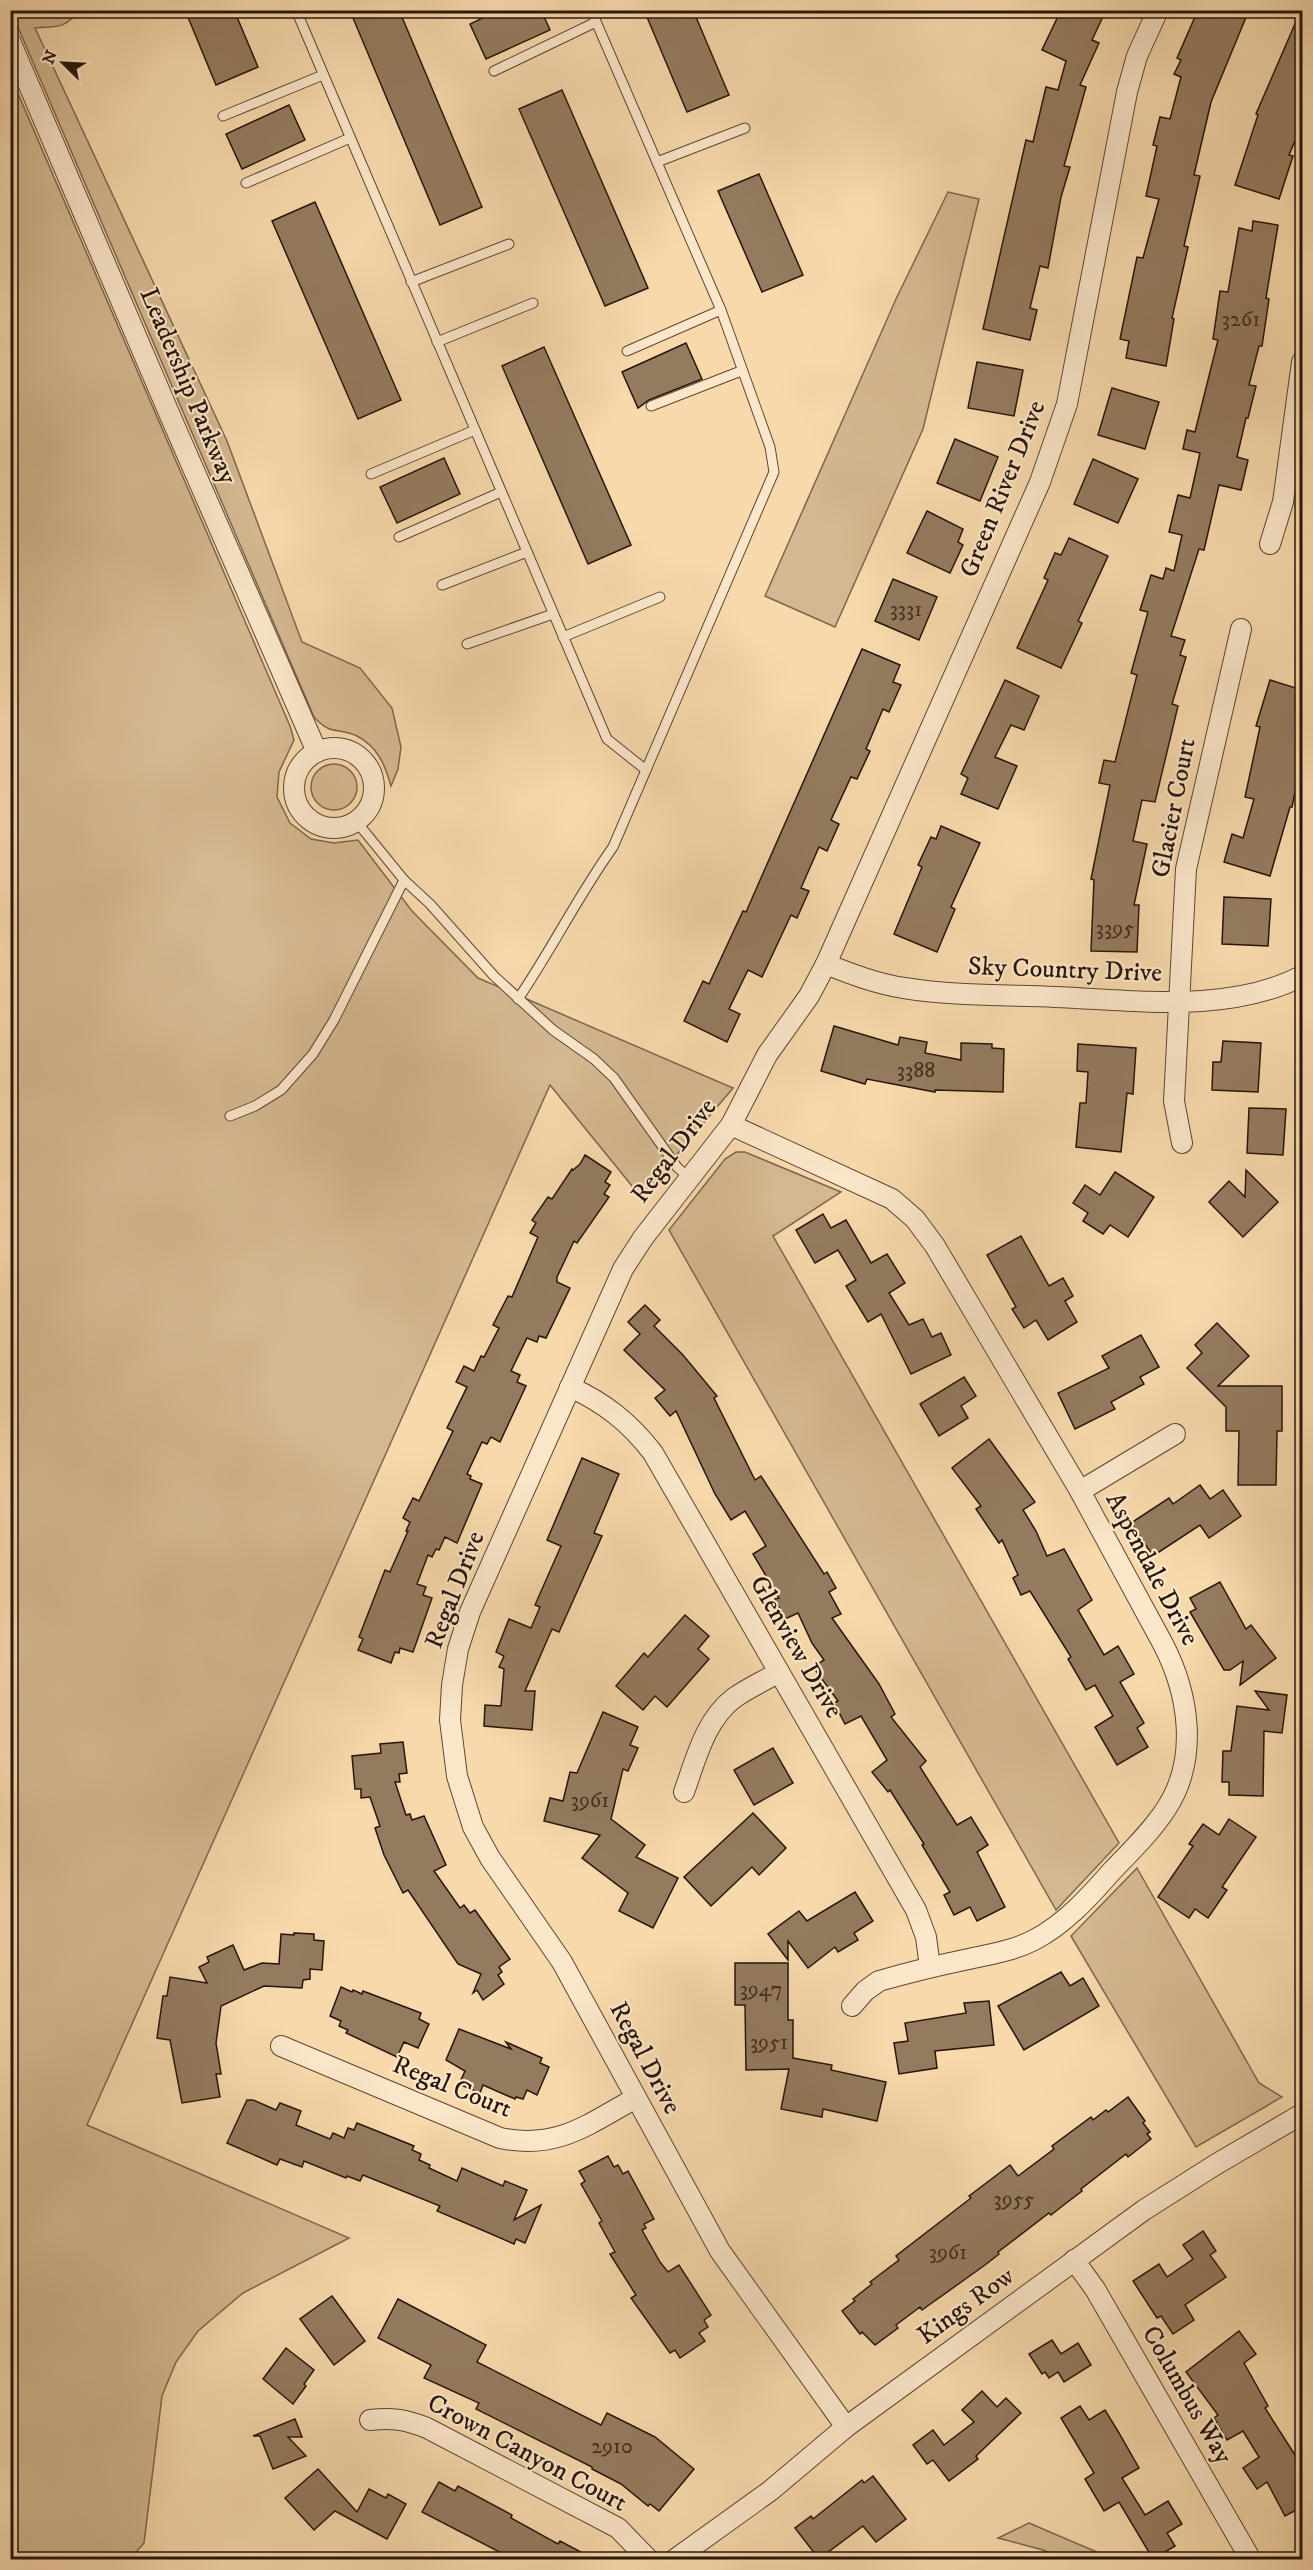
<svg xmlns="http://www.w3.org/2000/svg" width="1313" height="2570" font-family="'IM FELL DW Pica',serif">
  <style>
    .green { fill: #d4b891; stroke: #7e664e; stroke-width: 1.5 }
    .building { fill: #947b5f; stroke: #28150b; stroke-width: 1.5 }
    .lines { fill: none; stroke-linecap: round; stroke-linejoin: round }
    .lane-casing { stroke: #5c4633; stroke-width: 11 }
    .street-casing { stroke: #5c4633; stroke-width: 22 }
    .lane { stroke: #fae6c9; stroke-width: 9 }
    .street { stroke: #fae6c9; stroke-width: 20 }
    .labels { text-anchor: middle; dominant-baseline: central; stroke-width: 4.5; stroke-linejoin: round; paint-order: stroke }
    .number-label { font-size: 22px; fill: #432e20 }
    .street-label { font-size: 26px; fill: #28150b; stroke: #fae6c9 }
  </style>
  <rect width="100%" height="100%" fill="#f7d9ac"/>
  <filter id="stains"><feTurbulence type="fractalNoise" baseFrequency=".00333" numOctaves="4"/><feColorMatrix values="0 0 0 0 .2 0 0 0 0 .09 0 0 0 0 .02 0 0 0 .5 -.17"/></filter>
  <radialGradient id="worn" r=".72"><stop offset=".6" stop-color="#630" stop-opacity="0"/><stop offset="1" stop-color="#630" stop-opacity=".3"/></radialGradient>
  <!-- green -->
  <g class="green">
    <path d="M11 11H78C64 30 56 26 35 28L227 441 302 642 360 668 392 708 401 747 398 769 391 786C385 765 378 747 357 736 337 727 331 736 314 717Z"/>
    <polygon points="10,75 290,726 294,740 279,772 277,797 290,823 311,839 334,843 358,840 412,911 478,978 733,1088 641,1197 550,1085 87,2125 349,2238 243,2293 198,2331 176,2362 162,2396 144,2543 130,2559 10,2559"/>
    <polygon points="948,192 979,199 923,429 835,627 765,596 896,299"/>
    <circle cx="334" cy="787" r="23"/>
    <polygon points="736,1152 745,1152 841,1192 773,1236 1119,1843 1056,1910 669,1230 725,1159"/>
    <polygon points="1137,1868 1259,2083 1282,2097 1196,2147 1071,1936"/>
    <polygon points="1029,2523 1113,2559 1063,2559 1043,2550 998,2538"/>
  </g>
  <!-- building -->
  <g class="building">
    <polygon points="185,10 234,10 258,67 216,85"/>
    <polygon points="371,10 399,10 482,207 440,225 353,18"/>
    <polygon points="499,10 541,10 550,30 486,59 470,24"/>
    <polygon points="644,10 693,10 729,95 687,112"/>
    <polygon points="1061,10 1106,10 1092,40 1099,43 1080,85 1086,87 1064,166 1070,167 1061,197 1048,268 1040,266 1030,308 1037,310 1030,340 983,329 1026,140 1033,142 1046,87 1058,90 1066,61 1042,50"/>
    <polygon points="1198,10 1249,10 1211,102 1194,175 1200,176 1184,246 1188,247 1172,318 1174,319 1166,366 1126,358 1129,341 1120,339 1137,257 1143,258 1159,199 1146,196 1157,146 1153,145 1160,117 1170,119 1181,77 1174,74 1181,60 1177,58"/>
    <polygon points="1301,10 1302,124 1289,155 1293,156 1279,199 1235,185 1258,115 1256,114"/>
    <polygon points="562,90 648,288 605,306 519,109"/>
    <polygon points="289,105 305,140 242,169 226,134"/>
    <polygon points="759,174 803,275 762,292 718,191"/>
    <polygon points="315,202 401,400 358,419 272,221"/>
    <polygon points="1253,221 1278,225 1266,298 1269,299 1262,346 1259,346 1249,385 1256,386 1248,418 1246,418 1237,457 1248,460 1241,490 1219,485 1204,550 1199,549 1171,636 1185,640 1180,655 1186,657 1172,704 1178,706 1155,802 1142,800 1133,841 1147,844 1134,905 1139,905 1137,952 1091,951 1094,880 1091,879 1110,785 1099,783 1104,760 1115,762 1137,675 1131,673 1148,612 1140,610 1151,575 1163,579 1166,568 1174,571 1182,535 1169,532 1178,495 1190,498 1200,453 1183,449 1187,430 1195,432 1218,340 1213,339 1220,291 1228,292 1239,228 1252,231"/>
    <polygon points="686,343 702,379 649,400 638,408 622,372"/>
    <polygon points="544,347 631,545 588,564 502,366"/>
    <polygon points="977,362 1023,370 1014,416 968,408"/>
    <polygon points="1112,388 1159,402 1145,449 1098,435"/>
    <polygon points="955,439 998,457 980,501 937,483"/>
    <polygon points="444,458 460,494 397,523 380,487"/>
    <polygon points="1093,459 1138,479 1118,523 1074,504"/>
    <polygon points="927,511 963,529 958,542 963,545 950,573 907,553"/>
    <polygon points="1069,538 1108,556 1078,621 1082,623 1061,668 1017,648 1048,580 1044,578 1055,553 1061,555"/>
    <polygon points="893,579 937,597 919,640 875,621"/>
    <polygon points="862,649 900,665 893,682 901,685 889,712 883,709 866,749 870,751 857,779 851,777 831,820 839,824 827,851 819,847 801,888 809,891 797,918 791,915 762,977 748,970 729,1009 740,1014 727,1042 684,1021 703,981 709,984 743,911 746,912"/>
    <polygon points="1005,680 1039,696 1024,730 1011,725 995,757 1017,766 998,809 961,794 968,778 961,774"/>
    <polygon points="1270,680 1302,690 1302,738 1297,758 1302,759 1292,807 1290,807 1270,876 1224,862 1232,834 1243,838 1254,799 1245,797 1260,727 1256,726"/>
    <polygon points="941,826 980,843 951,907 955,909 937,952 894,934 922,867 918,865 931,837 936,839"/>
    <polygon points="1224,897 1271,899 1268,946 1222,944"/>
    <polygon points="834,1026 898,1045 900,1037 927,1042 925,1053 961,1060 961,1043 992,1044 992,1048 1004,1049 1003,1092 935,1090 935,1092 867,1079 865,1084 821,1071"/>
    <polygon points="1223,1041 1261,1043 1258,1092 1212,1090 1213,1062 1221,1062"/>
    <polygon points="1078,1044 1136,1048 1133,1094 1127,1093 1121,1152 1076,1147 1080,1103 1086,1103 1088,1072 1077,1071"/>
    <polygon points="1249,1108 1286,1109 1283,1155 1247,1153"/>
    <polygon points="585,1155 611,1172 605,1182 610,1185 604,1194 609,1197 577,1243 574,1241 557,1277 557,1282 570,1288 546,1338 539,1336 537,1342 527,1338 511,1371 520,1375 517,1382 526,1386 500,1442 491,1437 487,1444 482,1442 467,1474 471,1476 470,1479 482,1484 457,1543 445,1537 439,1550 436,1549 432,1557 428,1555 417,1584 426,1587 423,1595 432,1598 413,1652 400,1648 399,1653 395,1652 391,1663 358,1650 363,1639 359,1637 385,1570 390,1572 408,1531 406,1531 410,1522 403,1518 413,1498 419,1501 453,1431 447,1428 467,1387 456,1382 464,1366 474,1371 481,1356 484,1357 499,1328 493,1325 508,1296 512,1297 538,1237 530,1233 536,1223 532,1220 548,1197 552,1199 572,1169 573,1170 580,1164"/>
    <polygon points="1246,1170 1278,1202 1243,1237 1209,1202 1229,1181 1245,1197"/>
    <polygon points="1115,1172 1154,1197 1128,1237 1110,1225 1103,1234 1083,1221 1088,1213 1073,1203 1085,1185 1100,1195"/>
    <polygon points="823,1214 831,1228 846,1220 871,1263 887,1254 905,1283 889,1293 909,1325 923,1319 932,1337 941,1333 951,1355 911,1374 881,1314 868,1322 846,1286 856,1280 838,1250 815,1263 796,1230"/>
    <polygon points="1021,1236 1049,1286 1063,1278 1073,1296 1065,1301 1077,1322 1048,1340 1036,1320 1024,1328 1012,1309 1016,1307 987,1255"/>
    <polygon points="645,1305 660,1320 654,1326 683,1355 717,1396 714,1398 755,1480 761,1476 824,1574 827,1572 836,1588 829,1592 841,1614 832,1618 879,1684 895,1714 891,1717 926,1761 920,1767 957,1825 971,1817 988,1845 977,1852 1005,1907 977,1921 970,1907 954,1915 944,1895 950,1892 922,1845 924,1844 890,1790 888,1792 872,1772 887,1760 861,1716 845,1724 834,1703 838,1701 813,1667 824,1660 812,1643 798,1613 785,1619 775,1599 779,1598 753,1554 766,1546 745,1511 731,1520 715,1494 676,1411 670,1416 655,1398 665,1390 624,1350 640,1334 628,1322"/>
    <polygon points="1217,1323 1249,1356 1218,1386 1282,1386 1282,1431 1277,1431 1276,1485 1238,1485 1239,1431 1226,1431 1226,1407 1187,1368 1202,1353 1195,1345"/>
    <polygon points="1141,1335 1159,1367 1140,1377 1144,1384 1111,1402 1115,1409 1075,1429 1058,1393 1109,1368 1102,1356"/>
    <polygon points="964,1377 976,1396 961,1406 968,1418 939,1436 920,1404"/>
    <polygon points="989,1439 1035,1502 1023,1510 1036,1531 1047,1556 1064,1549 1092,1600 1078,1610 1104,1655 1118,1646 1134,1674 1120,1682 1144,1723 1137,1728 1148,1747 1117,1765 1095,1727 1113,1716 1095,1685 1086,1690 1068,1659 1071,1657 1030,1591 1021,1595 1013,1578 1018,1575 1002,1540 999,1543 976,1509 981,1506 952,1468"/>
    <polygon points="582,1458 619,1474 594,1533 602,1536 559,1632 552,1629 525,1691 535,1691 532,1730 484,1726 485,1705 501,1706 504,1669 499,1667 504,1656 496,1652 509,1619 531,1628 540,1607 535,1605 561,1546 547,1540"/>
    <polygon points="1200,1485 1210,1499 1223,1490 1241,1516 1209,1538 1200,1525 1153,1556 1131,1523 1169,1498 1173,1504"/>
    <polygon points="1220,1582 1246,1629 1251,1625 1276,1658 1240,1685 1243,1661 1230,1670 1224,1670 1190,1612 1196,1609 1190,1598"/>
    <polygon points="685,1615 709,1636 698,1649 709,1659 667,1707 655,1696 643,1710 616,1686 644,1653 648,1657"/>
    <polygon points="1255,1691 1287,1695 1282,1733 1264,1731 1263,1796 1229,1795 1229,1782 1222,1782 1223,1751 1231,1751 1237,1706 1269,1710"/>
    <polygon points="603,1712 638,1727 630,1745 638,1748 628,1771 623,1769 611,1819 645,1845 636,1857 678,1878 653,1928 619,1911 628,1893 582,1858 600,1835 544,1821 550,1798 563,1801 570,1772 577,1773"/>
    <polygon points="403,1742 407,1773 399,1774 400,1782 395,1782 406,1815 410,1814 412,1820 424,1816 446,1865 434,1871 460,1908 464,1905 470,1913 475,1910 510,1959 499,1967 502,1972 498,1975 504,1984 483,2000 477,1990 473,1993 481,1974 458,1964 408,1890 403,1893 384,1855 375,1828 380,1826 370,1797 361,1798 361,1789 355,1789 352,1756 381,1753 380,1744"/>
    <polygon points="773,1748 793,1783 754,1805 734,1770"/>
    <polygon points="753,1813 786,1848 759,1875 752,1867 711,1906 684,1877"/>
    <polygon points="1229,1819 1256,1837 1222,1887 1227,1890 1208,1918 1195,1909 1189,1918 1158,1897 1193,1846 1189,1844 1203,1824 1219,1835"/>
    <polygon points="855,1892 873,1921 854,1933 858,1940 838,1952 835,1947 808,1968 788,1941 788,1960 768,1934 799,1911 807,1921"/>
    <polygon points="294,1933 314,1934 314,1940 324,1941 322,1970 310,1969 310,1979 303,1980 302,1988 264,1986 221,2006 216,2043 221,2074 216,2074 220,2097 182,2103 170,2040 157,2038 163,1996 167,1996 170,1977 207,1983 199,1967 209,1962 207,1957 233,1945 244,1970 262,1963 279,1964 281,1934 294,1935"/>
    <polygon points="735,1963 788,1963 788,2020 793,2020 793,2058 832,2065 831,2070 886,2082 877,2121 823,2109 822,2117 781,2109 789,2069 746,2070 745,2005 735,2005"/>
    <polygon points="1061,1972 1070,1986 1083,1978 1099,2006 1024,2050 998,2006"/>
    <polygon points="341,1987 352,1992 353,1990 362,1994 363,1991 421,2013 419,2019 429,2024 418,2048 404,2042 397,2057 346,2033 348,2030 339,2026 341,2021 330,2016"/>
    <polygon points="989,2001 994,2045 935,2051 937,2068 899,2074 894,2043 908,2041 905,2023 966,2013 964,2003"/>
    <polygon points="459,2029 511,2049 506,2042 542,2058 540,2063 549,2067 537,2095 527,2090 523,2099 516,2097 515,2099 483,2085 480,2093 459,2084 465,2071 446,2060"/>
    <polygon points="1128,2097 1145,2121 1143,2123 1150,2132 1147,2134 1151,2139 1128,2157 1126,2154 1081,2189 1082,2191 1065,2204 1051,2215 1049,2213 998,2252 999,2254 985,2265 922,2310 920,2307 896,2325 898,2328 875,2345 862,2332 860,2334 842,2311 855,2301 853,2299 872,2284 870,2282 899,2260 896,2256 971,2198 969,2196 1010,2165 1018,2176 1054,2149 1052,2146 1091,2117 1093,2120 1106,2110 1108,2112"/>
    <polygon points="247,2100 253,2100 276,2110 280,2103 301,2111 296,2125 330,2139 333,2133 344,2138 348,2128 354,2130 357,2123 414,2146 412,2150 421,2154 419,2160 430,2165 429,2168 457,2181 462,2168 503,2186 505,2181 527,2190 514,2220 541,2205 525,2243 516,2239 514,2244 489,2233 437,2211 440,2206 363,2175 360,2181 347,2176 346,2178 304,2161 302,2167 280,2159 277,2165 227,2143"/>
    <polygon points="608,2156 614,2167 618,2165 623,2174 628,2171 654,2219 644,2224 646,2228 642,2230 660,2262 668,2272 679,2265 711,2315 704,2320 708,2327 699,2333 705,2341 680,2358 675,2350 670,2353 631,2298 636,2295 610,2254 615,2252 599,2223 602,2221 581,2184 585,2181 579,2171"/>
    <polygon points="1203,2231 1216,2251 1210,2255 1226,2277 1185,2305 1194,2320 1173,2334 1161,2316 1157,2318 1133,2281 1159,2264 1167,2277 1193,2259 1183,2245"/>
    <polygon points="332,2296 365,2341 334,2365 300,2319"/>
    <polygon points="398,2299 486,2345 477,2362 601,2425 607,2413 655,2437 694,2469 659,2511 650,2504 648,2506 621,2484 592,2469 592,2467 476,2409 479,2403 424,2378 431,2365 378,2338"/>
    <polygon points="1239,2331 1256,2354 1244,2363 1268,2406 1265,2408 1302,2466 1302,2507 1285,2516 1267,2482 1257,2489 1243,2468 1259,2457 1243,2431 1227,2440 1214,2418 1218,2415 1186,2372"/>
    <polygon points="1052,2340 1061,2354 1078,2343 1091,2365 1064,2382 1058,2372 1049,2378 1045,2372 1042,2374 1029,2354"/>
    <polygon points="286,2348 314,2370 304,2384 306,2386 293,2404 263,2379"/>
    <polygon points="982,2391 997,2407 1006,2398 1021,2413 976,2456 978,2459 949,2481 933,2460 927,2464 913,2445 933,2430 944,2445 974,2422 962,2410"/>
    <polygon points="1080,2406 1089,2420 1105,2410 1119,2433 1139,2468 1122,2478 1145,2515 1168,2501 1182,2524 1167,2533 1175,2546 1153,2559 1119,2502 1104,2511 1085,2479 1094,2473 1061,2418"/>
    <polygon points="295,2419 302,2437 288,2437 306,2456 273,2469 260,2436 253,2436"/>
    <polygon points="318,2469 357,2512 369,2489 386,2498 388,2494 406,2504 387,2539 335,2511 314,2530 285,2498"/>
    <polygon points="873,2476 906,2519 876,2542 863,2526 819,2559 795,2528 811,2516 813,2519 862,2480 864,2483"/>
    <polygon points="439,2482 455,2491 458,2486 512,2515 511,2518 558,2544 560,2541 594,2559 513,2559 422,2512"/>
  </g>
  <g class="lines">
    <defs>
      <g id="lane">
        <polyline points="296,10 607,739 646,770"/>
        <polyline points="466,11 466,10"/>
        <polyline points="494,71 596,22"/>
        <polyline points="223,116 323,75"/>
        <polyline points="657,162 745,128"/>
        <polyline points="246,183 350,138"/>
        <polyline points="411,282 509,244"/>
        <polyline points="437,342 533,303"/>
        <polyline points="627,351 721,310"/>
        <polyline points="651,406 741,371"/>
        <polyline points="371,474 475,430"/>
        <polyline points="399,537 501,492"/>
        <polyline points="442,585 527,552"/>
        <polyline points="563,637 660,597"/>
        <polyline points="467,644 553,614"/>
        <polyline points="356,821 404,880 430,904 494,976 553,1030 594,1059 614,1078 677,1167 690,1179"/>
        <path d="M518 999C552 949 578 896 613 847L774 472 770 447 721 310 591 10"/>
        <polyline points="230,1116 255,1106 281,1090 313,1054 334,1020 404,880"/>
      </g>
      <g id="street">
        <polyline points="10,41 172,420 317,752"/>
        <polyline points="1270,544 1283,502 1302,362"/>
        <circle cx="334" cy="788" r="40"/>
        <path d="M826 964C851 974 877 984 904 988 954 996 1005 995 1055 997 1135 1000 1228 1014 1302 976"/>
        <path d="M731 1125 892 1199 915 1219 935 1246 1080 1491 1163 1644C1189 1694 1199 1759 1166 1809 1151 1832 1131 1851 1112 1871 1089 1897 1065 1924 1034 1940 1013 1951 987 1955 964 1960 935 1966 907 1973 879 1981L865 1991 852 2006"/>
        <polyline points="1182,1143 1174,1101 1186,869 1241,629"/>
        <path d="M570 1387C605 1403 630 1423 653 1453L916 1910 926 1937 930 1967"/>
        <polyline points="1080,1491 1175,1434"/>
        <path d="M684 1792C696 1759 705 1720 734 1698 748 1688 764 1681 779 1672"/>
        <path d="M281 2046 500 2138C558 2150 588 2124 636 2098"/>
        <polyline points="1074,2260 1095,2289 1251,2560"/>
        <path d="M370 2420C392 2417 407 2420 427 2428L618 2528 649 2560"/>
        <polyline points="846,2427 720,2251 562,1962 490,1858 473,1827 457,1776 450,1720 452,1685 458,1649 470,1612 623,1269 643,1238 731,1125 767,1055 809,996 826,964 1040,482 1067,404 1127,92 1137,56 1158,10"/>
        <polyline points="674,2560 770,2491 846,2427 1144,2210 1215,2165 1302,2114"/>
      </g>
    </defs>
    <!-- lane casing -->
    <use href="#lane" class="lane-casing"/>
    <!-- street casing -->
    <use href="#street" class="street-casing"/>
    <!-- lane -->
    <use href="#lane" class="lane"/>
    <!-- street -->
    <use href="#street" class="street"/>
  </g>
  <g class="labels">
    <!-- number labels -->
    <g class="number-label">
      <text x="1241" y="319">3261</text>
      <text x="906" y="609">3331</text>
      <text x="1115" y="928">3395</text>
      <text x="916" y="1070">3388</text>
      <text x="590" y="1800">3961</text>
      <text x="761" y="1989">3947</text>
      <text x="769" y="2042">3951</text>
      <text x="1014" y="2199">3955</text>
      <text x="948" y="2252">3961</text>
      <text x="612" y="2446">2910</text>
    </g>
    <!-- street labels -->
    <g class="street-label">
      <text transform="translate(188 386) rotate(67)">Leadership Parkway</text>
      <text transform="translate(1003 489) rotate(-68)">Green River Drive</text>
      <text transform="translate(1174 808) rotate(-79)">Glacier Court</text>
      <text transform="translate(1065 970) rotate(2)">Sky Country Drive</text>
      <text transform="translate(674 1151) rotate(-53)">Regal Drive</text>
      <text transform="translate(1152 1569) rotate(62)">Aspendale Drive</text>
      <text transform="translate(455 1590) rotate(-69)">Regal Drive</text>
      <text transform="translate(796 1647) rotate(60)">Glenview Drive</text>
      <text transform="translate(645 2058) rotate(62)">Regal Drive</text>
      <text transform="translate(452 2087) rotate(22)">Regal Court</text>
      <text transform="translate(966 2306) rotate(-36)">Kings Row</text>
      <text transform="translate(1187 2395) rotate(60)">Columbus Way</text>
      <text transform="translate(527 2453) rotate(28)">Crown Canyon Court</text>
    </g>
  </g>
  <!-- margin -->
  <rect width="1313" height="2570" fill="none" stroke="#f7d9ac" stroke-width="36"/>
  <rect x="12" y="12" width="1289" height="2546" fill="none" stroke="#28150b" stroke-width="3"/>
  <rect x="18" y="18" width="1277" height="2534" fill="none" stroke="#28150b" stroke-width="1.5"/>
  <!-- north arrow -->
  <g transform="translate(63 63) rotate(294)" stroke="#fae6c9" stroke-width="4.5" paint-order="stroke">
  <path d="M0-4.5L10 22L0 15L-10 22Z" fill="#28150b"/>
  <text y="-9" font-size="16" font-weight="bold" text-anchor="middle" fill="#28150b">N</text>
  </g>
  <rect width="100%" height="100%" filter="url(#stains)"/>
  <rect width="100%" height="100%" fill="url(#worn)"/>
</svg>
